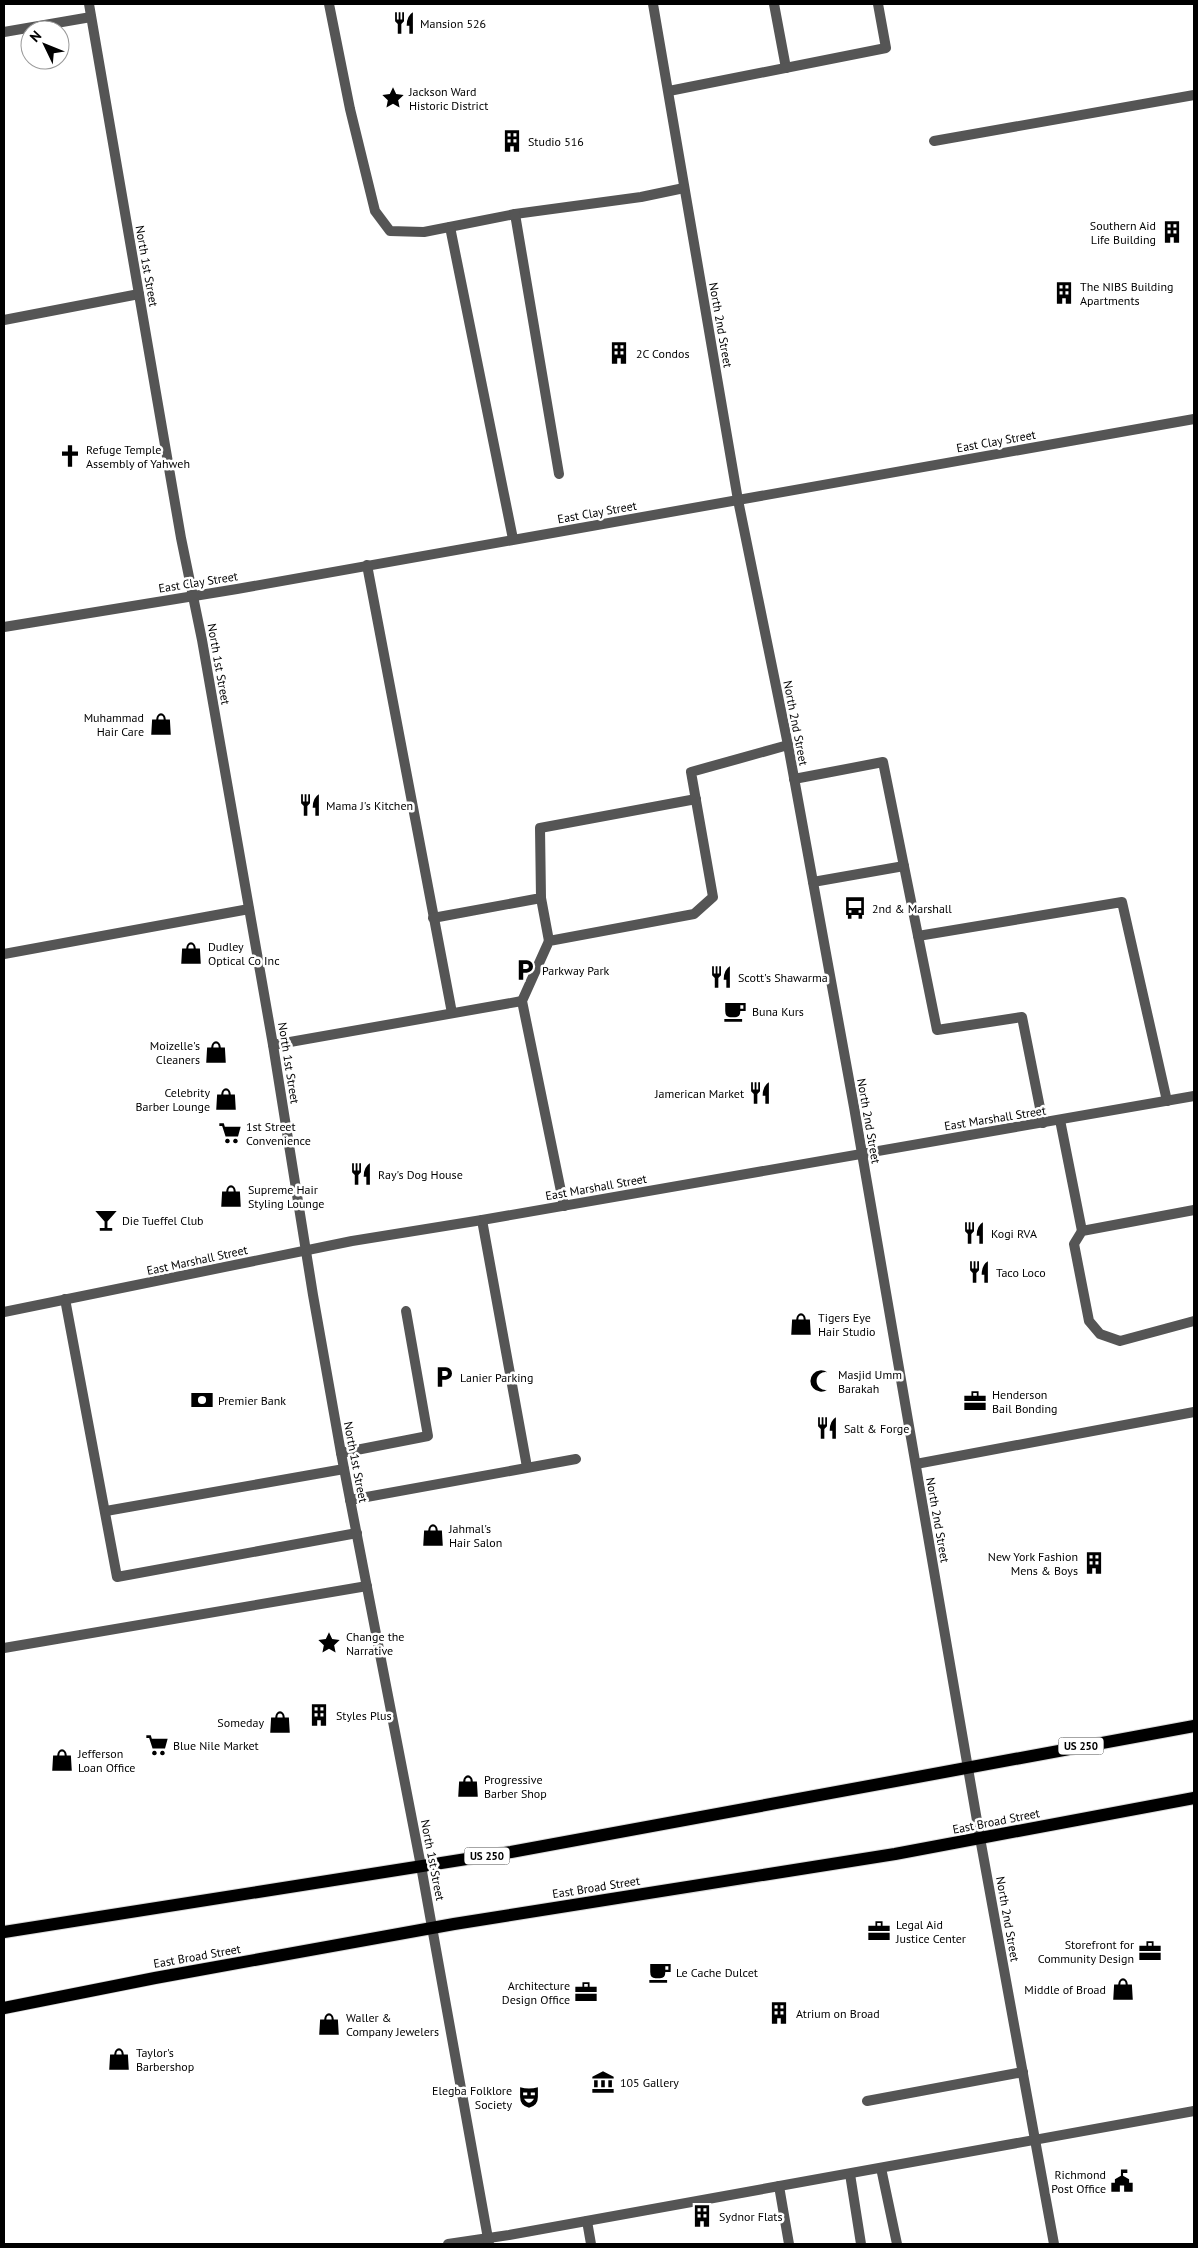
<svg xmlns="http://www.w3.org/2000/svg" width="1198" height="2248" font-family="'PT Sans',sans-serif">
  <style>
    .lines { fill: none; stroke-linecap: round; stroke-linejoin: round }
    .primary-casing { stroke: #dbdbdb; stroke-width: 14 }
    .service { stroke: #555; stroke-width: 10 }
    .tertiary { stroke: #555; stroke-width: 10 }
    .primary { stroke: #000; stroke-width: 12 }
    .labels { text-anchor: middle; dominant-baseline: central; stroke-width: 5; stroke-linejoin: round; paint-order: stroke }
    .shield { fill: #fff; stroke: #4c4c4c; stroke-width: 1 }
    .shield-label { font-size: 11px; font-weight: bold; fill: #000 }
    .poi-label { font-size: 12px; fill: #000; stroke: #fff; text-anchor: start }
    .street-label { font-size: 12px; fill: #000; stroke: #fff }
  </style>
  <rect width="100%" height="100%" fill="#fff"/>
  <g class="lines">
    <defs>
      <g id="primary">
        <polyline points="4,1932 511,1852 1194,1726"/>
        <polyline points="4,2008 155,1978 454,1924 895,1854 1194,1798"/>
      </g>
    </defs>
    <!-- primary casing -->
    <use href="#primary" class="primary-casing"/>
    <!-- service -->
    <g class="service">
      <polyline points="329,4 350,109 375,211 390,231 424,232 515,214 641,197 684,188"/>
      <polyline points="774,4 786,68"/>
      <polyline points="4,32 91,17"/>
      <polyline points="669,91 886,48 878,4"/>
      <polyline points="934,141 1194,95"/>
      <polyline points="515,214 559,474"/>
      <polyline points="450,227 513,539"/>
      <polyline points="4,320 139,294"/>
      <polyline points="367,565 452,1013"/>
      <polyline points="794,779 883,762 937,1030 1022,1017 1043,1123"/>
      <polyline points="813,882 904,866"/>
      <polyline points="541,898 549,941"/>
      <polyline points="433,918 541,898 540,828 696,799"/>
      <polyline points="918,936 1122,902 1167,1101"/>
      <polyline points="4,954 249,909"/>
      <polyline points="273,1045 522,1001"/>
      <polyline points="1060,1120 1082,1231"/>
      <polyline points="564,1206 522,1001 549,941 694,914 713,897 691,772 788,745"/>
      <polyline points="1194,1210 1082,1231 1074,1244 1089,1321 1100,1334 1120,1341 1194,1321"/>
      <polyline points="482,1220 527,1467"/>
      <polyline points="65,1299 117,1577 357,1533"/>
      <polyline points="341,1453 428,1436 406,1311"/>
      <polyline points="916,1464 1194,1412"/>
      <polyline points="350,1500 576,1459"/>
      <polyline points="106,1511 344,1469"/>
      <polyline points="4,1648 367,1586"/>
      <polyline points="867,2101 1023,2072"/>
      <polyline points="881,2168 897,2244"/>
      <polyline points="850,2174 861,2244"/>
      <polyline points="779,2186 789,2244"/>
      <polyline points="587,2221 591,2244"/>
      <polyline points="448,2244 509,2235 1194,2111"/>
    </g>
    <!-- tertiary -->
    <g class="tertiary">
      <polyline points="89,4 181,538 202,640 273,1045 313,1295 341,1453 421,1866 489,2244"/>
      <polyline points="653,4 738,500 788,745 854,1107 980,1838 1054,2244"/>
      <polyline points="4,627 237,589 1194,419"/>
      <polyline points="4,1312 352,1241 482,1220 1194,1096"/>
    </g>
    <!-- primary -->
    <use href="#primary" class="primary"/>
  </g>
  <!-- icons -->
  <defs>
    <symbol id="restaurant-bare" viewBox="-9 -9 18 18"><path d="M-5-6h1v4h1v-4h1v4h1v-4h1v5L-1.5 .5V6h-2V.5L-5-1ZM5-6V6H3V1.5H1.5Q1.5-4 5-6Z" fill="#000" stroke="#fff" stroke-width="2.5" paint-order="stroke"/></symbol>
    <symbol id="sight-bare" viewBox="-9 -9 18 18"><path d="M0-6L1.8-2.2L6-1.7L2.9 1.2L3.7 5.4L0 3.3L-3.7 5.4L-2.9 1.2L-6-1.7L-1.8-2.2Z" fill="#000" stroke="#fff" stroke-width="2.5" paint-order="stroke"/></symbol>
    <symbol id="building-bare" viewBox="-9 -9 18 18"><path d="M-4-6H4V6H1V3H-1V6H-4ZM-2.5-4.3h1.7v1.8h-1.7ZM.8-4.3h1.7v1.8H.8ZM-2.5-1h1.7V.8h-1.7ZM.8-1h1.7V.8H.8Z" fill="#000" stroke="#fff" stroke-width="2.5" paint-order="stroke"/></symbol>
    <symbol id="church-bare" viewBox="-9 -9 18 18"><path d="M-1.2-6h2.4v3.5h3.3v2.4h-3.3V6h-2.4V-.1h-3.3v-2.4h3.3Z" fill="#000" stroke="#fff" stroke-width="2.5" paint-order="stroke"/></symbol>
    <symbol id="shop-bare" viewBox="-9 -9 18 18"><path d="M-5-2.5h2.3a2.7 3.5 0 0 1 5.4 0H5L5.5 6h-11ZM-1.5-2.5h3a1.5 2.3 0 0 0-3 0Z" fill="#000" stroke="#fff" stroke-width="2.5" paint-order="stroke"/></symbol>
    <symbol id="bus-bare" viewBox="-9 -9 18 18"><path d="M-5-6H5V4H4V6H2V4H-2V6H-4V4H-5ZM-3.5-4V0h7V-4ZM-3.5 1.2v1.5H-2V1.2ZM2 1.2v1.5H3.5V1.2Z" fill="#000" stroke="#fff" stroke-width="2.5" paint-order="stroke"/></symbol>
    <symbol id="parking-bare" viewBox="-9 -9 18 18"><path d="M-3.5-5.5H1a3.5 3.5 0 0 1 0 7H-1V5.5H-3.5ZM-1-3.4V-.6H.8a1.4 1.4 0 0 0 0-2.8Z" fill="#000" stroke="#fff" stroke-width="2.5" paint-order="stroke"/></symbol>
    <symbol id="cafe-bare" viewBox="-9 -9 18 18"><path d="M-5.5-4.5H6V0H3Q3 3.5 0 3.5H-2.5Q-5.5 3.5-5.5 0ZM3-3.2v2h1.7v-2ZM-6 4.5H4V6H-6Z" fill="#000" stroke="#fff" stroke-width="2.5" paint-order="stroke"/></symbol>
    <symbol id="supermarket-bare" viewBox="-9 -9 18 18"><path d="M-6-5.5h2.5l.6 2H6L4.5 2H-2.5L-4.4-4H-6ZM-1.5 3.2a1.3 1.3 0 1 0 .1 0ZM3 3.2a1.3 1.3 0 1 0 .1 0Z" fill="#000" stroke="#fff" stroke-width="2.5" paint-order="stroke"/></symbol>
    <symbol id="bar-bare" viewBox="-9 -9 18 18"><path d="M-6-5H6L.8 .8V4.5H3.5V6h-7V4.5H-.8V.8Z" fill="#000" stroke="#fff" stroke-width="2.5" paint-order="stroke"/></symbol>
    <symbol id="mosque-bare" viewBox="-9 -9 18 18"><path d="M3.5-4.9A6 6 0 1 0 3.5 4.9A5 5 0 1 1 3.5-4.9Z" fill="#000" stroke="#fff" stroke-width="2.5" paint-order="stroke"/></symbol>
    <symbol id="bank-bare" viewBox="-9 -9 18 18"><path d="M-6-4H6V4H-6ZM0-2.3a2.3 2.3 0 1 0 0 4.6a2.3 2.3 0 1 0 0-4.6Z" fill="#000" stroke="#fff" stroke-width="2.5" paint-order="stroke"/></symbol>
    <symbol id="office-bare" viewBox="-9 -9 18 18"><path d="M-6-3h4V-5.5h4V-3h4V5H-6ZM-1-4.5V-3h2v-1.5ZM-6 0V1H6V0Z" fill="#000" stroke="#fff" stroke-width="2.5" paint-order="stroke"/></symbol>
    <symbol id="museum-bare" viewBox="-9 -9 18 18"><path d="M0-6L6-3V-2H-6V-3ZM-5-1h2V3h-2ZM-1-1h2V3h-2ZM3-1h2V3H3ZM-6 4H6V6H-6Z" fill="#000" stroke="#fff" stroke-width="2.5" paint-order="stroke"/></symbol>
    <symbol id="theatre-bare" viewBox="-9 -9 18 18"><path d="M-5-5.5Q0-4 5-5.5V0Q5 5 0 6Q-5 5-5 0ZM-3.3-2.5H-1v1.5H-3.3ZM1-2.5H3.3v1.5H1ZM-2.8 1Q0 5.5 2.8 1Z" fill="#000" stroke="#fff" stroke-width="2.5" paint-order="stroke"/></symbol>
    <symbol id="civic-bare" viewBox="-9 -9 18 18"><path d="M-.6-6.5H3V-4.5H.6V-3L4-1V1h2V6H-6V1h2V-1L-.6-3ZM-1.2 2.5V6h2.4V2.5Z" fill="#000" stroke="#fff" stroke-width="2.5" paint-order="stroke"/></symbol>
  </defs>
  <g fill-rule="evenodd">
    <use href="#restaurant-bare" x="388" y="7" width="32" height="32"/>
    <use href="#sight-bare" x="377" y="82" width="32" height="32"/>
    <use href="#building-bare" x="496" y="125" width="32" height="32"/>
    <use href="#building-bare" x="1156" y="216" width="32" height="32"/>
    <use href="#building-bare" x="1048" y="277" width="32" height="32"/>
    <use href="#building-bare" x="603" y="337" width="32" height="32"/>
    <use href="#church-bare" x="54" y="440" width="32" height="32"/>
    <use href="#shop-bare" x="145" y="708" width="32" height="32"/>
    <use href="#restaurant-bare" x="294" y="789" width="32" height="32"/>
    <use href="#bus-bare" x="839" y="892" width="32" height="32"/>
    <use href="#shop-bare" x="175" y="937" width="32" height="32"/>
    <use href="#parking-bare" x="509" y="954" width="32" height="32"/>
    <use href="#restaurant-bare" x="705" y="961" width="32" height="32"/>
    <use href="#cafe-bare" x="719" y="995" width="32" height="32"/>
    <use href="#shop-bare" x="200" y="1036" width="32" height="32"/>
    <use href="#restaurant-bare" x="744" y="1077" width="32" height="32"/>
    <use href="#shop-bare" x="210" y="1083" width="32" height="32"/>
    <use href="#supermarket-bare" x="214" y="1117" width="32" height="32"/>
    <use href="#restaurant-bare" x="345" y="1158" width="32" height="32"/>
    <use href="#shop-bare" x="215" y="1180" width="32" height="32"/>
    <use href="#bar-bare" x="90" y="1204" width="32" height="32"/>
    <use href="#restaurant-bare" x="958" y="1217" width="32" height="32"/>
    <use href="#restaurant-bare" x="963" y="1256" width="32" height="32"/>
    <use href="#shop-bare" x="785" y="1308" width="32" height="32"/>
    <use href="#parking-bare" x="428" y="1361" width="32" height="32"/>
    <use href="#mosque-bare" x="805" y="1365" width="32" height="32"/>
    <use href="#bank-bare" x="186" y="1384" width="32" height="32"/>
    <use href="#office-bare" x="959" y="1385" width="32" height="32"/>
    <use href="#restaurant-bare" x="811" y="1412" width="32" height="32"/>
    <use href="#shop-bare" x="417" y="1519" width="32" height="32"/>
    <use href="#building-bare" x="1078" y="1547" width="32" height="32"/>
    <use href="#sight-bare" x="313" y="1627" width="32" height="32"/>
    <use href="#building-bare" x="303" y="1699" width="32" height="32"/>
    <use href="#shop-bare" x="264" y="1706" width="32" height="32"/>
    <use href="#supermarket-bare" x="141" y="1729" width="32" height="32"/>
    <use href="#shop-bare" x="46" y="1744" width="32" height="32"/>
    <use href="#shop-bare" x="452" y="1770" width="32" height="32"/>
    <use href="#office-bare" x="863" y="1915" width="32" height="32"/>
    <use href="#office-bare" x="1134" y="1935" width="32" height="32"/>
    <use href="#cafe-bare" x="644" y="1956" width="32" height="32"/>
    <use href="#shop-bare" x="1107" y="1973" width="32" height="32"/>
    <use href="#office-bare" x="570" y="1976" width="32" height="32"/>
    <use href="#building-bare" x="763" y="1997" width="32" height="32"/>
    <use href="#shop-bare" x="313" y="2008" width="32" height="32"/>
    <use href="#shop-bare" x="103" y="2043" width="32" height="32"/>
    <use href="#museum-bare" x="587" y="2066" width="32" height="32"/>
    <use href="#theatre-bare" x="513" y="2081" width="32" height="32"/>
    <use href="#civic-bare" x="1106" y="2165" width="32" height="32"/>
    <use href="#building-bare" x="686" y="2200" width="32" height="32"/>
  </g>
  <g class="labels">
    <!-- shield labels -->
    <g class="shield">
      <rect x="1058.5" y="1737.5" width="45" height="17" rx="4"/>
      <rect x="464.5" y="1847.5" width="45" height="17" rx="4"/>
    </g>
    <g class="shield-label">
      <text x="1081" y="1746">US 250</text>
      <text x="487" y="1856">US 250</text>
    </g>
    <!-- poi labels -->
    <g class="poi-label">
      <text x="420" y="23">Mansion 526</text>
      <text x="409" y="91">Jackson Ward<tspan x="409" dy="14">Historic District</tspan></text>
      <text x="528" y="141">Studio 516</text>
      <text x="1156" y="225" text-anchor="end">Southern Aid<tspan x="1156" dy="14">Life Building</tspan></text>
      <text x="1080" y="286">The NIBS Building<tspan x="1080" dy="14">Apartments</tspan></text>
      <text x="636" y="353">2C Condos</text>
      <text x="86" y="449">Refuge Temple<tspan x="86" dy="14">Assembly of Yahweh</tspan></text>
      <text x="144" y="717" text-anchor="end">Muhammad<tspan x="144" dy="14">Hair Care</tspan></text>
      <text x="326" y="805">Mama J's Kitchen</text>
      <text x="872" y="908">2nd &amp; Marshall</text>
      <text x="208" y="946">Dudley<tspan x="208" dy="14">Optical Co Inc</tspan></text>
      <text x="542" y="970">Parkway Park</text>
      <text x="738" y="977">Scott's Shawarma</text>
      <text x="752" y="1011">Buna Kurs</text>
      <text x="200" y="1045" text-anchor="end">Moizelle's<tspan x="200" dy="14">Cleaners</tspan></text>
      <text x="210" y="1092" text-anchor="end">Celebrity<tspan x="210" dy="14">Barber Lounge</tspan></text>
      <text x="744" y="1093" text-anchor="end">Jamerican Market</text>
      <text x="246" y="1126">1st Street<tspan x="246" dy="14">Convenience</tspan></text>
      <text x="378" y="1174">Ray's Dog House</text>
      <text x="248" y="1189">Supreme Hair<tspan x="248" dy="14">Styling Lounge</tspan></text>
      <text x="122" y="1220">Die Tueffel Club</text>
      <text x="991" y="1233">Kogi RVA</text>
      <text x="996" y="1272">Taco Loco</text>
      <text x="818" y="1317">Tigers Eye<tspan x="818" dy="14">Hair Studio</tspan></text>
      <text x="838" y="1374">Masjid Umm<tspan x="838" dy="14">Barakah</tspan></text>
      <text x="460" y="1377">Lanier Parking</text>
      <text x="992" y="1394">Henderson<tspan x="992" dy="14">Bail Bonding</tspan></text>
      <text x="218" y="1400">Premier Bank</text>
      <text x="844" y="1428">Salt &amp; Forge</text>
      <text x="449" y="1528">Jahmal's<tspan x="449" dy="14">Hair Salon</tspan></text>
      <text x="1078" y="1556" text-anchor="end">New York Fashion<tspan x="1078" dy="14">Mens &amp; Boys</tspan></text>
      <text x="346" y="1636">Change the<tspan x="346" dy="14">Narrative</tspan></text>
      <text x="336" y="1715">Styles Plus</text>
      <text x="264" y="1722" text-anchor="end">Someday</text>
      <text x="173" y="1745">Blue Nile Market</text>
      <text x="78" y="1753">Jefferson<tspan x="78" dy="14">Loan Office</tspan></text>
      <text x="484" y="1779">Progressive<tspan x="484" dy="14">Barber Shop</tspan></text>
      <text x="896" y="1924">Legal Aid<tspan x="896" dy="14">Justice Center</tspan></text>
      <text x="1134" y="1944" text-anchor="end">Storefront for<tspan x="1134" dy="14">Community Design</tspan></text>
      <text x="676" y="1972">Le Cache Dulcet</text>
      <text x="570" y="1985" text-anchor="end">Architecture<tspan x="570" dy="14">Design Office</tspan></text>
      <text x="1106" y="1989" text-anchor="end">Middle of Broad</text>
      <text x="796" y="2013">Atrium on Broad</text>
      <text x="346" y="2017">Waller &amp;<tspan x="346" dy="14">Company Jewelers</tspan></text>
      <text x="136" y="2052">Taylor's<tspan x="136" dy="14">Barbershop</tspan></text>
      <text x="620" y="2082">105 Gallery</text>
      <text x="512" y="2090" text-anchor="end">Elegba Folklore<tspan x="512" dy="14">Society</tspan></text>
      <text x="1106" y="2174" text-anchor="end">Richmond<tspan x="1106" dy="14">Post Office</tspan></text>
      <text x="719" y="2216">Sydnor Flats</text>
    </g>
    <!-- street labels -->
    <g class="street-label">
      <text transform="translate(147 266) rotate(80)">North 1st Street</text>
      <text transform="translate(721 325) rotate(80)">North 2nd Street</text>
      <text transform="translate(996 441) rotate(-10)">East Clay Street</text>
      <text transform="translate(597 512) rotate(-10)">East Clay Street</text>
      <text transform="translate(198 582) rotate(-9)">East Clay Street</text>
      <text transform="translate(219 664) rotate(80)">North 1st Street</text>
      <text transform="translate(796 723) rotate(79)">North 2nd Street</text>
      <text transform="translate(289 1063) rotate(81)">North 1st Street</text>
      <text transform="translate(995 1118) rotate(-9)">East Marshall Street</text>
      <text transform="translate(869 1121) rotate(80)">North 2nd Street</text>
      <text transform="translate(596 1187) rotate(-10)">East Marshall Street</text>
      <text transform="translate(197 1260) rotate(-12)">East Marshall Street</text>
      <text transform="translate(356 1462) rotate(79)">North 1st Street</text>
      <text transform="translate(938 1520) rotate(80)">North 2nd Street</text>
      <text transform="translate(996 1821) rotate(-11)">East Broad Street</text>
      <text transform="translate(433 1860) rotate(79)">North 1st Street</text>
      <text transform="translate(596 1887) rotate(-9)">East Broad Street</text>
      <text transform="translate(1008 1919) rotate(80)">North 2nd Street</text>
      <text transform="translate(197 1956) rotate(-10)">East Broad Street</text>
    </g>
  </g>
  <!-- border -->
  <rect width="1198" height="2248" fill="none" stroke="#000000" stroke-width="10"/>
  <!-- north arrow -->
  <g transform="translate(45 45) rotate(313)"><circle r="24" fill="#ffffff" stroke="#999999"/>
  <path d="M0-4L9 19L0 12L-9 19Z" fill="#000000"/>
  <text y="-8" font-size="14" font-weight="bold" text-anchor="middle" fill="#000000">N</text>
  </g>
</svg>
